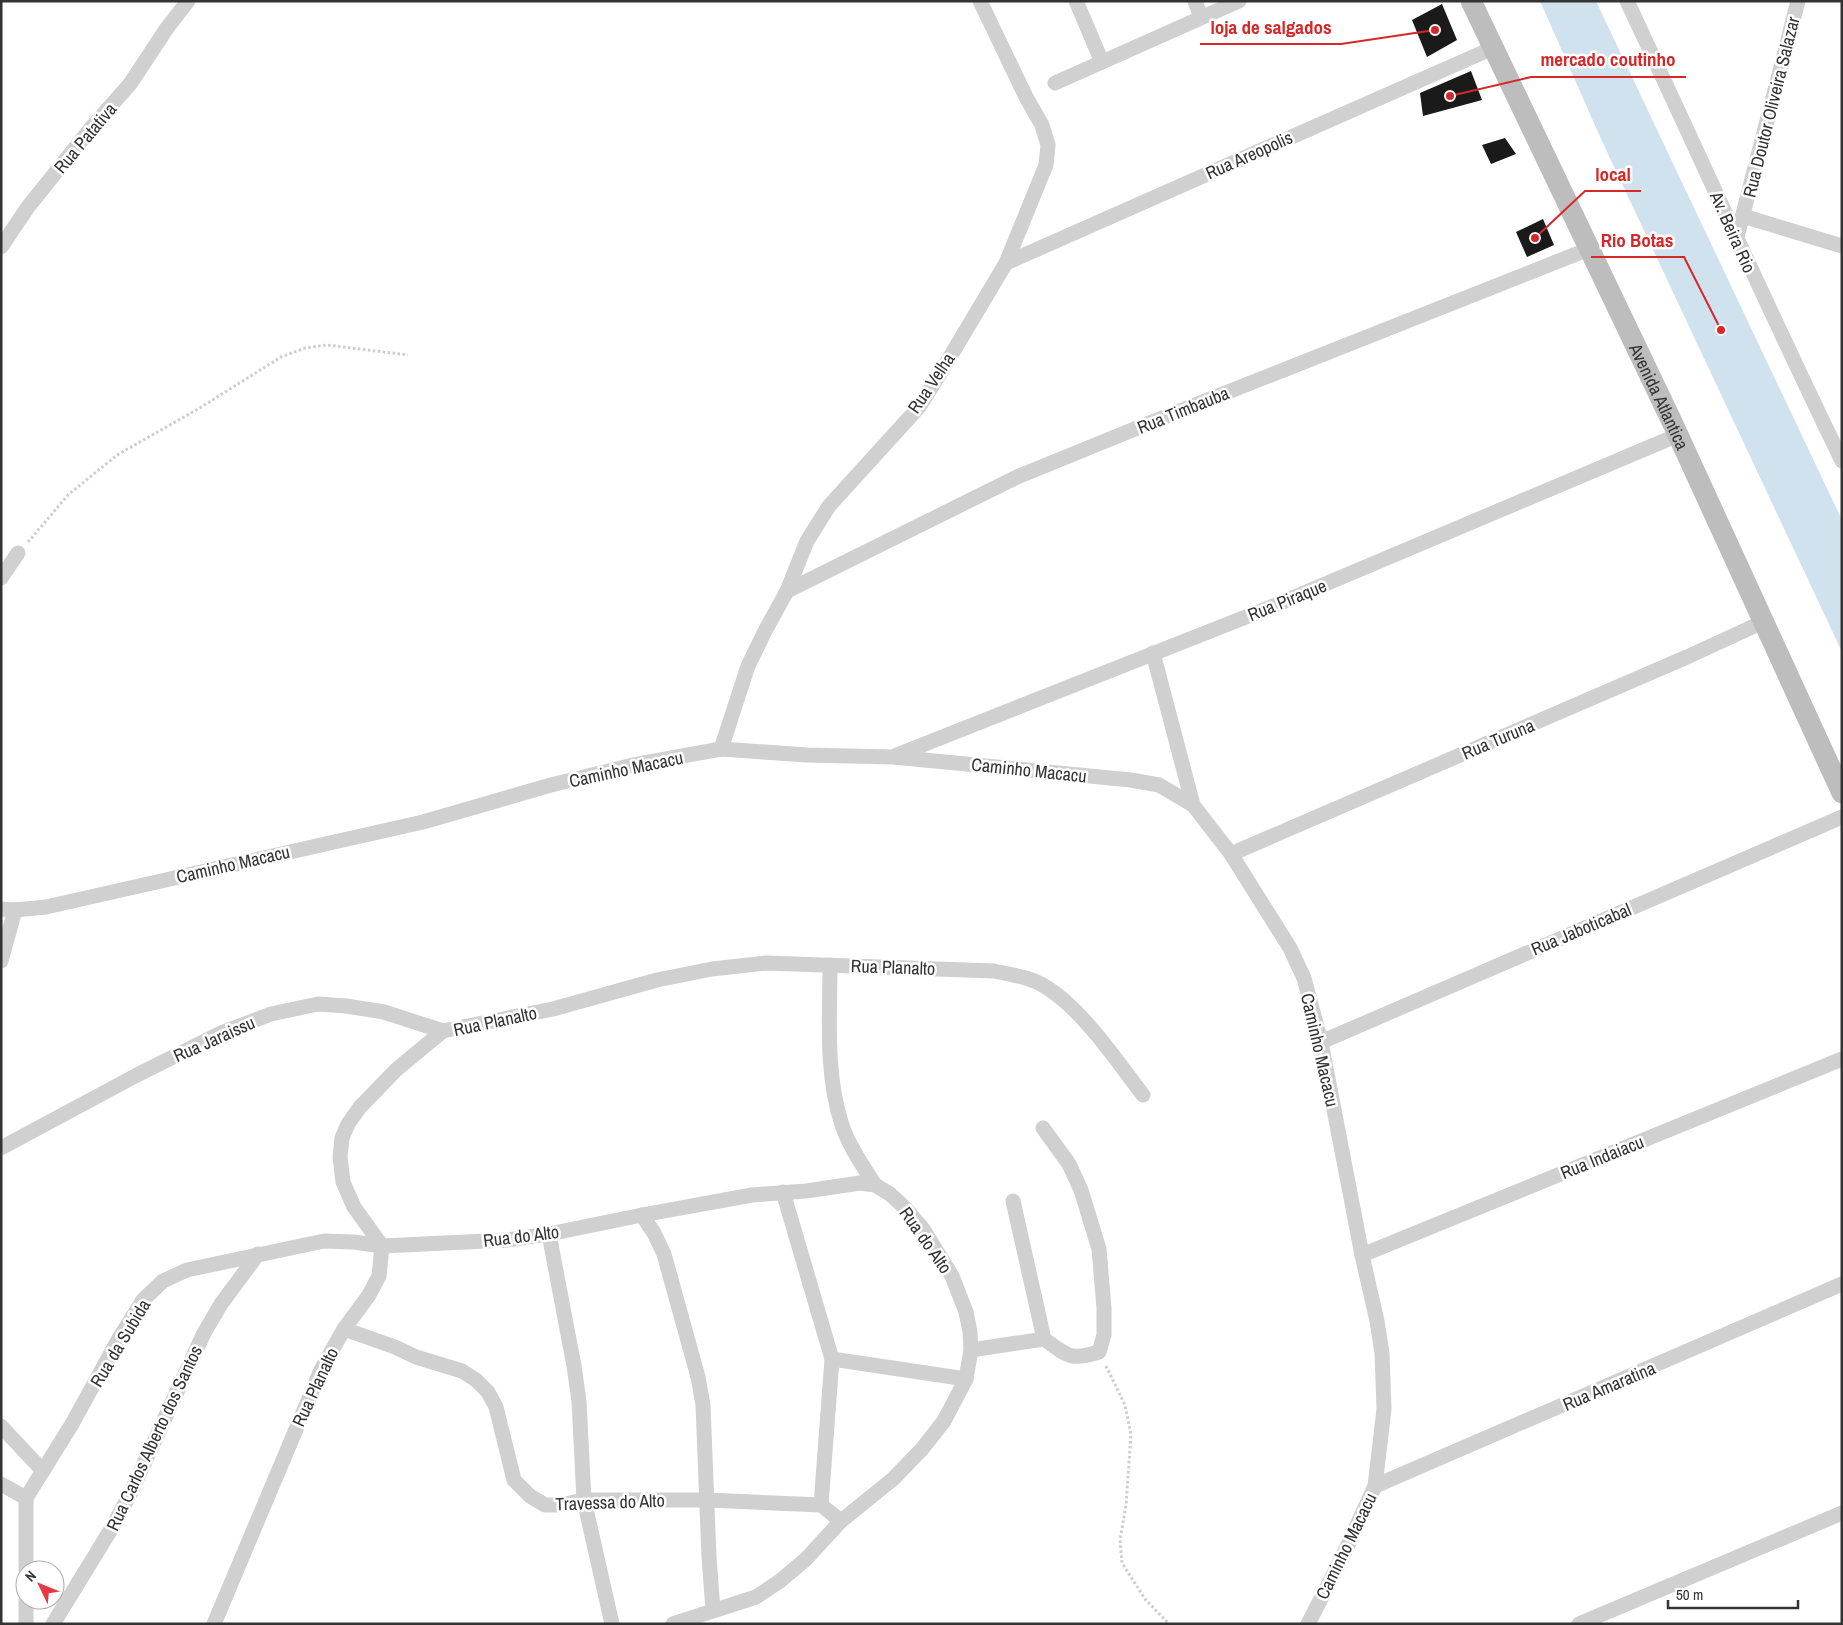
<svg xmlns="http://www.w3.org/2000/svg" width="1843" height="1625" font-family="'Archivo Narrow',sans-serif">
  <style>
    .water { fill: #cfe2ee }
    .building { fill: #1a1a1a }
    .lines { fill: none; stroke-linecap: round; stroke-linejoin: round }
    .path { stroke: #cdcdcd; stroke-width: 3; stroke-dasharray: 2.5 2.5; stroke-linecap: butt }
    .street { stroke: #d0d0d0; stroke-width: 15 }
    .secondary { stroke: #bdbdbd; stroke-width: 21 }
    .labels { text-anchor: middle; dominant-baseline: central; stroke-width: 5; stroke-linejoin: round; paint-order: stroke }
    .street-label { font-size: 18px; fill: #333; stroke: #fff }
    .leader { fill: none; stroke: #d62828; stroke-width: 2 }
    .callout-dot { fill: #d62828; stroke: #fff; stroke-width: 2 }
    .callout-label { font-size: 19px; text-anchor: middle; font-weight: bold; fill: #d62828; stroke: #fff; stroke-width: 5; stroke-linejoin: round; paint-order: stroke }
  </style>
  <rect width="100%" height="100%" fill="#fff"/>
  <!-- water -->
  <polygon class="water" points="1540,1 1596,1 1842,520 1842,652 1601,139"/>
  <!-- building -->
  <g class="building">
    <polygon points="1442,4 1457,40 1427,57 1412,20"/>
    <polygon points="1471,71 1482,100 1423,116 1420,93"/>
    <polygon points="1505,138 1516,154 1491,164 1482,145"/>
    <polygon points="1543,219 1554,245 1527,257 1516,232"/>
  </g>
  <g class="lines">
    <!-- path -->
    <g class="path">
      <polyline points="28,542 68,495 117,455 198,409 281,357 305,348 327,345 408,355"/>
      <polyline points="1106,1366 1125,1405 1131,1434 1126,1505 1120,1540 1122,1563 1145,1599 1169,1624"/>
    </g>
    <!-- street -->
    <g class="street">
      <polyline points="1076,1 1102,62"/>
      <polyline points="1195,1 1201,17"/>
      <path d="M1627 1C1699 154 1768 309 1842 461"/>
      <polyline points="1055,83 1239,1"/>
      <polyline points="1743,216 1842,246"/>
      <polyline points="1736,241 1798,1"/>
      <polyline points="1,247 28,207 92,127 130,84 167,28 188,1"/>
      <polyline points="1006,263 1493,48"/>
      <polyline points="1,578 18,553"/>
      <polyline points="787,591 1017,477 1142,426 1589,249"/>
      <polyline points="1153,653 1193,805"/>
      <polyline points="721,749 748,666 765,631 787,591 807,541 829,506 919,407 941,372 1006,263 1046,165 1048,145 1042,125 1026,97 980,1"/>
      <polyline points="897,755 1266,609 1678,435"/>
      <polyline points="1231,854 1687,657 1763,622"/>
      <polyline points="1,909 15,910 46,907 423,822 551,785 633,765 721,749 807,755 893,757 1131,780 1159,785 1193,805 1231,854 1290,948 1304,978 1321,1042 1362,1255 1377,1321 1382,1353 1384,1409 1375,1486 1341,1560 1308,1624"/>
      <polyline points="1,961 15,910"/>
      <path d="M830 965C830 1017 825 1074 842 1125 849 1146 863 1166 875 1185"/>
      <polyline points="1321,1042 1842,817"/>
      <polyline points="1,1148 137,1075 221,1033 271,1014 318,1004 346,1006 384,1012 443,1031"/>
      <polyline points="783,1192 832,1359 821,1505"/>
      <polyline points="1013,1201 1044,1339"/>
      <polyline points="642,1215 654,1233 664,1254 698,1377 703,1405 709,1557 713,1610"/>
      <polyline points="549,1234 574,1366 579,1401 584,1500 612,1624"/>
      <polyline points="1362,1255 1842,1059"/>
      <polyline points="344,1329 395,1347 416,1357 462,1371 476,1380 488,1392 496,1407 514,1480 530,1496 545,1505 560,1505 584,1500 707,1500 821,1505 841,1521"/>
      <path d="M971 1350 1044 1339C1068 1356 1070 1361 1099 1352L1104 1335V1308L1099 1249 1081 1190 1069 1164 1043 1128"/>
      <polyline points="832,1359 966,1379"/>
      <polyline points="1,1426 43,1471"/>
      <polyline points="1,1484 26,1498"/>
      <polyline points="1375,1486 1842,1284"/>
      <polyline points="26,1498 72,1424 118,1340 143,1300 163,1281 187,1270 324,1241 354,1242 382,1246 507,1240 549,1234 642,1215 752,1195 806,1191 860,1183 875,1185 890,1194 904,1207 923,1229 952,1276 966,1312 970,1332 971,1350 966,1379 944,1421 922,1449 893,1479 841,1521 806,1559 780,1581 756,1597 673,1624"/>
      <polyline points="26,1498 26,1570"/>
      <polyline points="26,1600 26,1624"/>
      <polyline points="53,1624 110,1531 130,1494 204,1333 221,1304 258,1254"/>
      <path d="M214 1624 321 1370 344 1329 369 1295 379 1276 382 1246 354 1207 343 1182 340 1157 342 1138 348 1124 360 1107 397 1069 443 1031 553 1009 657 980 712 969 766 963 994 971C1012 975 1031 977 1046 987 1082 1009 1117 1061 1143 1095"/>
      <polyline points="1579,1624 1842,1513"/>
    </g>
    <!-- secondary -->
    <path class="secondary" id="s1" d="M1471 1 1673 424 1842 793"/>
  </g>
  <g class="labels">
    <!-- street labels -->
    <g class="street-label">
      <text transform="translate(1771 107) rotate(-76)">Rua Doutor Oliveira Salazar</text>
      <text transform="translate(85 138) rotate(-50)">Rua Patativa</text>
      <text transform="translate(1249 155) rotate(-24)">Rua Areopolis</text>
      <text transform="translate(1733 232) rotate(66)">Av. Beira Rio</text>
      <text transform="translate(931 383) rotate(-56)">Rua Velha</text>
      <text stroke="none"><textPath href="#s1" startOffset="438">Avenida Atlantica</textPath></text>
      <text transform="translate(1183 410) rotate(-22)">Rua Timbauba</text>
      <text transform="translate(1287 600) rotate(-22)">Rua Piraque</text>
      <text transform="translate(1498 739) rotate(-23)">Rua Turuna</text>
      <text transform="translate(626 769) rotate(-12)">Caminho Macacu</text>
      <text transform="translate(1029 770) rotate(6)">Caminho Macacu</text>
      <text transform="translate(233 864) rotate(-13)">Caminho Macacu</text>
      <text transform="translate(1581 929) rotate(-23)">Rua Jaboticabal</text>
      <text transform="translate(893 967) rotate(2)">Rua Planalto</text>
      <text transform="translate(495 1021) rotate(-12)">Rua Planalto</text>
      <text transform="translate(214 1039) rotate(-24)">Rua Jaraissu</text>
      <text transform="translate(1320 1050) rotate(77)">Caminho Macacu</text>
      <text transform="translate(1602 1157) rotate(-22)">Rua Indaiacu</text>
      <text transform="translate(521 1236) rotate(-7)">Rua do Alto</text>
      <text transform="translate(926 1240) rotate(55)">Rua do Alto</text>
      <text transform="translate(120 1343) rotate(-59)">Rua da Subida</text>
      <text transform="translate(1609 1386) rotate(-23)">Rua Amaratina</text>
      <text transform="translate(315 1387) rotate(-65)">Rua Planalto</text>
      <text transform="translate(154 1438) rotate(-65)">Rua Carlos Alberto dos Santos</text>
      <text transform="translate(610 1502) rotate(-2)">Travessa do Alto</text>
      <text transform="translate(1346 1546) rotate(-64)">Caminho Macacu</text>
    </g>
  </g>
  <!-- callouts -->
  <path class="leader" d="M1435 30L1341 44H1200M1450 96L1531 77H1686M1535 238L1585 191H1641M1721 330L1684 257H1591"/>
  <g class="callout-dot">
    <circle cx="1435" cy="30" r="5"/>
    <circle cx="1450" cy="96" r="5"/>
    <circle cx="1535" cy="238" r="5"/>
    <circle cx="1721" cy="330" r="5"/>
  </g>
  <g class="callout-label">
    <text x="1271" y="34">loja de salgados</text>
    <text x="1608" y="66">mercado coutinho</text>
    <text x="1613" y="181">local</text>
    <text x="1637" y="247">Rio Botas</text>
  </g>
  <!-- border -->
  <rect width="1843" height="1625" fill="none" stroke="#333333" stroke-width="5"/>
  <!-- north arrow -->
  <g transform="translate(40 1585) rotate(313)"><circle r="24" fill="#ffffff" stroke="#adadad"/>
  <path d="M0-4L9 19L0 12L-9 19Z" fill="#e63946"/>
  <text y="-8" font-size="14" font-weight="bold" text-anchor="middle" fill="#333333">N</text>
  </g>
  <!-- scale -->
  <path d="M1668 1600v8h130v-8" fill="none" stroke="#333333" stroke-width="2.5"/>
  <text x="1676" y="1600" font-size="15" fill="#333333" stroke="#ffffff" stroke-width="4" paint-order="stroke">50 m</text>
</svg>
